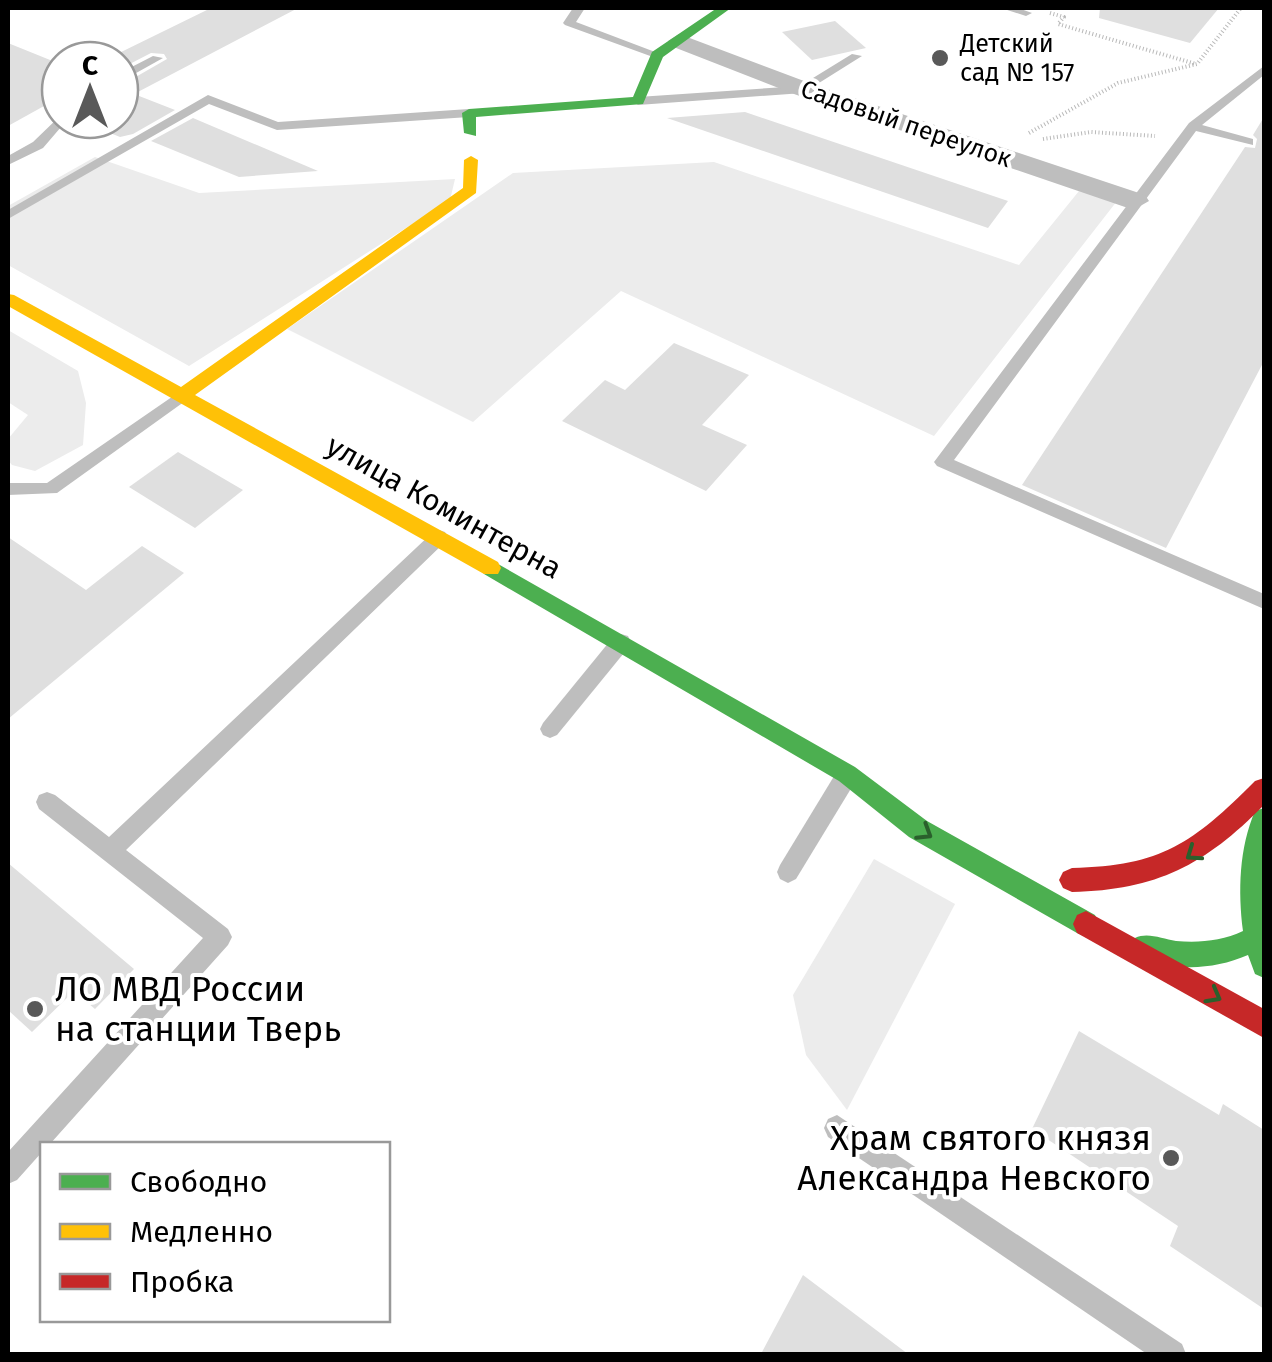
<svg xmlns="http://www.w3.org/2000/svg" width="1272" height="1362" font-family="'Fira Sans',sans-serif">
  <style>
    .green { fill: #ececec }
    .building { fill: #dfdfdf }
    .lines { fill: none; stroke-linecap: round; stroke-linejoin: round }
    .path { stroke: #b9b9b9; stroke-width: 4; stroke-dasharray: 1 2.5; stroke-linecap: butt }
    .lane { fill: #bebebe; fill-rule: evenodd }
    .street { fill: #bebebe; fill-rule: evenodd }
    .fast { fill: #4caf50; fill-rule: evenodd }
    .slow { fill: #ffc107; fill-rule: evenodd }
    .jam { fill: #c62828; fill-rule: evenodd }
    .oneway { stroke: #2a602c }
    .poi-dot { fill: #595959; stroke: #fff; stroke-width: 4 }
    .labels { text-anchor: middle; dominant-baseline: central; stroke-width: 8; stroke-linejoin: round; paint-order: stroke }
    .far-poi-label { font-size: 25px; fill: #000; stroke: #fff; text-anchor: start }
    .far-street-label { font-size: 25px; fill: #000; stroke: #fff }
    .street-label { font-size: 30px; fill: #000; stroke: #fff }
    .near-poi-label { font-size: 35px; fill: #000; stroke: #fff; text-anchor: start }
  </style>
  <rect width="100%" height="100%" fill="#fff"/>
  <!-- green -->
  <g class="green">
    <polygon points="95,157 199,193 455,179 450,200 189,366 8,265 8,206"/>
    <polygon points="714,162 1019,265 1079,191 1117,201 934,436 621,291 473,422 287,329 513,173"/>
    <polygon points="8,330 78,371 86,403 83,445 35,471 12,465 8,460 8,439 28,415 8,402"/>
    <polygon points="874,859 955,904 847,1110 806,1055 793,995"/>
  </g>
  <!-- building -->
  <g class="building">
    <polygon points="211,8 298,8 134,94 175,110 133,134 120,137 78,120 120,120 120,86 167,59 164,54 151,53 120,69 120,60 76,60 97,49 115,55"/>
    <polygon points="1100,8 1219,8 1190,43 1099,18"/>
    <polygon points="835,21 866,48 812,60 782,32"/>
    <polygon points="8,43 60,64 60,112 44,106 8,126"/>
    <polygon points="745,112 1008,201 988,228 667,118"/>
    <polygon points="1264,117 1264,361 1166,548 1022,485 1245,147 1255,148 1257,139 1253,135"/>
    <polygon points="193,118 318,171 239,177 151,141"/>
    <polygon points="674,343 749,375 702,425 747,445 706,491 562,421 605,380 625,390"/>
    <polygon points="178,452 243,490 195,528 129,487"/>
    <polygon points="8,537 86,590 142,546 184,573 8,719"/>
    <polygon points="8,863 134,969 95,1009 74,991 32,1032 8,1010"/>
    <polygon points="1079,1031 1219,1115 1223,1104 1264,1130 1264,1309 1170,1246 1178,1226 1032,1129"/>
    <polygon points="803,1275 908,1354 761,1354"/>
  </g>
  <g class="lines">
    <!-- path -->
    <g class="path">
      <polyline points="1050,13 1064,17 1058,24 1196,64"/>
      <polyline points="1029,133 1118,83 1197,64 1241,8"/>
      <polyline points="1043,139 1091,132 1155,136"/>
    </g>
    <!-- lane -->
    <g class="lane">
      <polygon points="573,8 585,8 576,22 663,55 653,57 565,25 563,23"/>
      <polygon points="1001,8 1018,8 1032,13 1026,16"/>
      <polygon points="852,54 862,56 803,93 638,105 632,101 638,97 800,86"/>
      <polygon points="153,56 163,58 120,82 120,73"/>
      <polygon points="1264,66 1264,75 1202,125 1253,139 1253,145 1196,131 954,460 1264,594 1264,609 937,466 934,462 1189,123"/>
      <polygon points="208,95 278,122 469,109 475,113 469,117 277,130 209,104 8,219 8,210"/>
      <polygon points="60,116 60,120 67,120 43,148 8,165 8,156 33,142"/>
      <polygon points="182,390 190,395 188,399 57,493 8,495 8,483 47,483"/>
      <polygon points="439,530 445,532 448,537 445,542 126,850 228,929 232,937 228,945 50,1144 42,1144 42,1152 17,1180 8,1184 8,1152 203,938 39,809 36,802 39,795 47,792 55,795 109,837 433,532"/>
      <polygon points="621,634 628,636 631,642 628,648 557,735 550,738 543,735 540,729 543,723 614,636"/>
      <polygon points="847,766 855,768 858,775 855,782 796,879 788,883 780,879 777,872 780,865 839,768"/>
      <polygon points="837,1115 1182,1344 1186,1354 1147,1354 828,1137 824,1128 828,1119"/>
    </g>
    <!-- street -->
    <polygon class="street" points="679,34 812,84 1145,195 1149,201 1135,209 1125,207 794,94 671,46 668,41"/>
    <!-- fast -->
    <g class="fast">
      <polygon points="717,8 731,8 663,57 643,104 476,117 476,136 464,133 462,113 469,109 633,97 652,52"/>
      <polygon points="491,560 855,767 927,821 1095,915 1099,924 1095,933 1086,937 1077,933 909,837 839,781 484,574 481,568 484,562"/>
      <path d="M1264 808V978L1255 974 1248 955C1211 971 1172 971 1135 956L1131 947 1135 938C1148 932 1162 939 1176 941 1199 943 1222 941 1243 931 1238 891 1239 848 1255 811Z"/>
    </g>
    <!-- slow -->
    <polygon class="slow" points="471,156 478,160 476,193 195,395 498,562 501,568 498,574 484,574 8,306 8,294 14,295 181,387 463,188 464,160"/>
    <!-- jam -->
    <g class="jam">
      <path d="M1264 778V805C1205 865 1157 890 1072 892L1063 888 1059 880 1063 872 1072 868C1162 866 1193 843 1255 781Z"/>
      <polygon points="1086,911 1264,1009 1264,1038 1077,933 1073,924 1077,915"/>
    </g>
  </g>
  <!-- one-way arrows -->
  <defs><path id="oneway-chevron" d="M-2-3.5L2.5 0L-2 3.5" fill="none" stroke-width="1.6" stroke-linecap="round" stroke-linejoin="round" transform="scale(2.5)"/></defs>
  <g class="oneway">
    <use href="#oneway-chevron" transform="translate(925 833) rotate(32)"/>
    <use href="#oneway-chevron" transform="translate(1193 854) rotate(145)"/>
    <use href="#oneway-chevron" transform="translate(1214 996) rotate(29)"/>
  </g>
  <!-- markers -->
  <g class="poi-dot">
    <circle cx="940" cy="58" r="10"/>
    <circle cx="35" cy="1009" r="10"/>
    <circle cx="1171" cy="1158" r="10"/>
  </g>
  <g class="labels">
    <!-- far-poi labels -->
    <g class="far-poi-label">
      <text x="960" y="44">Детский<tspan x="960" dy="29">сад № 157</tspan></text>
    </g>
    <!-- far-street labels -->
    <g class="far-street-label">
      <text transform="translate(906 124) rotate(19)">Садовый переулок</text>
    </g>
    <!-- street labels -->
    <g class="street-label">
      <text transform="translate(444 507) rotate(29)">улица Коминтерна</text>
    </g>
    <!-- near-poi labels -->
    <g class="near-poi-label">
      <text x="55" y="989">ЛО МВД России<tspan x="55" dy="40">на станции Тверь</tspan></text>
      <text x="1151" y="1138" text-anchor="end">Храм святого князя<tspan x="1151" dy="40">Александра Невского</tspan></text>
    </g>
  </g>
  <!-- border -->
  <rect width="1272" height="1362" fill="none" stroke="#000000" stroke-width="20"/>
  <!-- legend -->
  <rect x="40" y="1142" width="350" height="180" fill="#ffffff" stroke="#999999" stroke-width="2.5"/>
  <rect x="60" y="1174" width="50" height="15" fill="#4caf50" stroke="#999999" stroke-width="2.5"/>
  <text x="130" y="1192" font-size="30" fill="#000000">Свободно</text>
  <rect x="60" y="1224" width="50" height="15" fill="#ffc107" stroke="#999999" stroke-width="2.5"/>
  <text x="130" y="1242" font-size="30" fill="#000000">Медленно</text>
  <rect x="60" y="1274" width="50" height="15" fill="#c62828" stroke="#999999" stroke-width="2.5"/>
  <text x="130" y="1292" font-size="30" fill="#000000">Пробка</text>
  <!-- north arrow -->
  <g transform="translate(90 90)"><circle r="48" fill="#ffffff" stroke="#999999" stroke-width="2.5"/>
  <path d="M0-8L18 38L0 25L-18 38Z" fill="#595959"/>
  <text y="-15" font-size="28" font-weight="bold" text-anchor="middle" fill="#000000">С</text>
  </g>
</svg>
